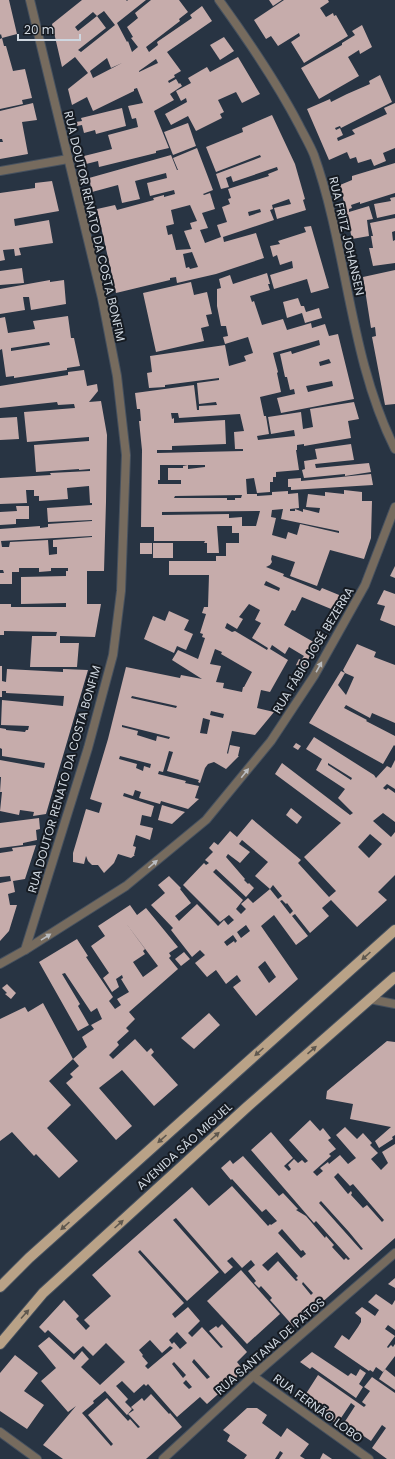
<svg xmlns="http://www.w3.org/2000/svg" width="395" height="1459" font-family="Poppins,sans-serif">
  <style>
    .building { fill: #c6acab; fill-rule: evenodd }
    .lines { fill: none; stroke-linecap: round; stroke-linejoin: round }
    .street-casing { stroke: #46515f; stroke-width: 10 }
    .primary-casing { stroke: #46515f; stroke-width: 12 }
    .street { stroke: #766b5e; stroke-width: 8 }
    .primary { stroke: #b9a287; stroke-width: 10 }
    .oneway { fill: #b9bcc0 }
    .oneway2 { fill: #5f584f }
    .labels { text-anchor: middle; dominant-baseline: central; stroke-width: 4; stroke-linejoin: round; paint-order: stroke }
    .street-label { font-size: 12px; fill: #cfd7e0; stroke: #161b22 }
  </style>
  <rect width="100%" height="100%" fill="#283443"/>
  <!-- building -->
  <g class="building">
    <polygon points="0,0 9,0 17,34 2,38 1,34 0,35"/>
    <path d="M82 0H126L127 1 128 0H146L117 23 127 42 128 41 132 52 138 47 131 38 133 37 127 27 138 18 135 13 151 0H179L188 12 179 19 180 21 146 47 149 52 158 45 157 42 192 18 190 15 202 6 212 21 167 52 181 71 174 75 175 77 168 81 169 83 176 79 179 84 180 83 182 86 170 94 174 100 154 111 169 148 156 151V153L99 167 98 161 86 164 84 156 112 149 108 135 138 127 136 118 132 119 128 106 143 103 137 88 134 89V91L93 111 87 97 72 105 68 89 88 73 75 57 62 67 52 24ZM104 11 115 25 81 52 78 50 106 28 97 16 78 31 75 27 93 12 97 16ZM107 58 111 68 122 63 93 78 90 71ZM156 59 158 63 139 72V71Z"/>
    <polygon points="269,0 282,0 273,6"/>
    <polygon points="284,0 328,0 329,2 320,8 326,17 333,13 334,16 336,15 348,36 304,63 291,42 300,36 299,33 278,46 271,36 266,39 254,20"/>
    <polygon points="362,25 372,47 360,54 359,50 348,57 359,76 319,99 301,68 342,45 342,43 355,35 352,31"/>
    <polygon points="224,37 234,51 220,60 210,45"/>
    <polygon points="2,38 4,46 6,46 13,71 25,69 32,98 22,100 23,104 0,109 0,39"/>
    <polygon points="238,57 260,94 242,103 236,92 218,100 224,112 220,114 222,118 196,131 188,116 171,125 165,114 187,102 186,98 181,101 176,91 191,83 188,78 207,67 210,72"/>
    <polygon points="380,75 392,102 341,128 340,126 335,128 336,130 340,128 343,135 337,138 338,141 355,134 352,130 387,114 384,108 395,103 395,148 383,153 386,161 374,166 371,159 358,163 356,157 350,159 347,152 329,160 307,109 330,99 331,102 347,94 370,84 369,81"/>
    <polygon points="33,103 37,120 22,122 28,154 0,159 0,142 3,142 2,139 0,139 0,111"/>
    <polygon points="122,108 126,126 96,134 95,130 84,133 82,125 77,126 76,122 82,121 81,118"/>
    <path d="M272 115 295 164 305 199 303 200 306 210 277 219 274 208 291 204 289 199 272 205 273 209 270 210 274 220 223 237 224 242 256 233 264 258 216 274 177 283 176 277 170 278V280L116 293 97 209 115 205 117 210 154 200 153 198 164 195V197L175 194 174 190 150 196 147 183 167 178 166 173 135 181 140 199 122 203 118 185 92 192 89 178 171 155 177 170H178L173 158 197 148 213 190 203 194 204 195 210 193 215 209 202 213 208 228 200 230 205 243 221 237 217 225 227 222 222 207 230 204 228 199 231 198 228 189 269 176 268 174 278 170 277 167 233 182 231 176 226 178 229 187 221 189 216 174 261 157 260 155 216 172 206 147 243 132 242 128ZM190 205 197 221 190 223 192 229 184 231 191 249 176 250 172 234 168 235 166 226 174 224 171 210ZM260 209 261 212 249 216 248 212ZM192 252 198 267 190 269 189 267 186 268 183 254Z"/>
    <polygon points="188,123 196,146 173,155 164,132"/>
    <polygon points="395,163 395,193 360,204 360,202 351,205 352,208 349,209 349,212 369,206 373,219 367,220 369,236 352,239 340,185 352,180 352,176"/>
    <polygon points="52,181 59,211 14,219 15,226 49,220 53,243 19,248 21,255 15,256 14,249 3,250 5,260 0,261 0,193 35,188 35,183"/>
    <polygon points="395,197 395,214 377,218 374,204 391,201 390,198"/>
    <polygon points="395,218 395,231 392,232 393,241 395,240 395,263 373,266 369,248 373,248 371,236 373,236 370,223"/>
    <polygon points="311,226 329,288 311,293 307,279 274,289 270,275 293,268 292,261 280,265 277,255 273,257 270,246 280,244 278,241 306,232 304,227"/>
    <polygon points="22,268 24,283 0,285 0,271"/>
    <polygon points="395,270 395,404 385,405 372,337 376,336 375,327 371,328 363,277"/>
    <path d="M267 273 270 284H268L270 290 250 296 252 302 254 301 262 325 283 319 287 330 311 323 312 328 325 324 329 336 338 334 354 399 281 413 277 398 295 394 294 389 290 390 287 377H285L280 354 291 351 292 354 320 345 319 340 273 353 278 372 277 373 281 392 260 397 264 416H266L269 434 257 436 258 440 295 436 294 430 271 434 268 417 301 412 303 429 313 427 310 409 354 402 359 419 348 421 351 438 304 446V444L297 445V450H296L299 470 276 472V477H273V482H270V492L257 493 254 478 246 479 247 494H257V496L272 495V492L288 491V494L298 493 299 508 290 509V511H295V509L303 512V509L319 513 320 508 306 507 308 494 325 496V492L344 494V490L362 492V501H372L371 538 364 559 330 550 317 586 290 576 295 562 272 555 271 559 272 562 270 565 266 567 284 574 283 576 320 591 322 588 344 597 336 611 302 597 295 611 292 610 284 625 317 644 303 669 296 665 299 659 301 660 304 656 289 647 285 654 272 645 270 649 288 660 270 692 261 690 257 708 274 712 255 735 232 731 227 753 228 754 230 745 240 747 238 756H239L226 769 214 762 208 764 205 768 200 783 198 782 199 780 167 771 173 752 169 751 163 772 159 771 158 774 186 781 185 783 199 786 195 798 199 799 188 809 161 801 160 804 139 798 141 792 135 790 133 796 124 793 123 796 154 806 151 817 142 815 140 825 153 828 150 840 136 835 133 846 136 847 134 855H135L131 858 118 854 114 863 104 873 98 865H92L88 861 86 856 84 864 73 862V853L86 809 99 813 102 803 90 799 108 739 126 667 180 678 181 675 202 679 172 660 178 650 198 659 205 638 202 637 203 634 200 633 206 614 202 613 204 607H208L209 575H169V561H216V556H226V543H239V533H232V526H217L219 553H207V543H204L205 541H154V527H141L142 450 139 421H141L140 409H137L135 393 194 385 197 410H199V406L217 405 216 402 199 404 197 383 219 380V378L165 385V387L149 388 147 373 152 372 150 356 225 345 229 366 246 361 244 356 253 353 248 337 225 344 223 337 228 336 226 326H221L217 306V289L221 288 219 279 230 275 233 284ZM329 359 331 363 320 366 319 362ZM332 381 333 386 308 392 306 386ZM171 413H178L179 418 240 414 244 431 234 432 235 449H243V451L157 453V450H172V446L226 444 225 420 174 423V418L172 419ZM160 465H205V467L188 469V465L183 466V468H168V480H181V484H158V480H160ZM242 495 241 498H235V500H227V498H174L175 496ZM283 509 281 519 339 531V533L300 524 297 535 288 532 286 539 272 535 276 518 271 517 272 510ZM260 511 256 526H242V517L229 518V514L162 515V512ZM266 581 280 588 279 591 264 585ZM249 604 260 610 255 620 261 623 252 638 268 648 267 650 235 631 232 632 225 628 227 623 237 629 243 619 239 617ZM215 649 222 652 221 654 252 672 244 687H243L242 692 223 688 224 683 216 682 221 666 210 664ZM132 696 177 706 176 708 131 698ZM211 711 224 714 223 718 210 715ZM203 718 210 720 207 734 200 733ZM122 725 170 737 169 739 157 736 156 741 137 735 138 731 122 727ZM120 756 151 764 150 768 144 766 143 771 136 768 137 764 119 759Z"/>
    <polygon points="50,280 50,282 64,280 66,304 31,310 29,297 23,297 25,310 0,314 0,289"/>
    <polygon points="191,282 194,295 207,292 212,314 206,315 209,326 201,328 204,341 156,352 143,293"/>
    <polygon points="298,298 301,306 304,306 306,312 319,308 322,318 305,323 302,313 287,318 283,302"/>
    <path d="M68 316 71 338H74L80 366 67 368V370L14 378V376L6 377 2 349 0 350V318L5 317 8 333 35 329 33 321ZM49 342 50 345 11 351V348Z"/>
    <path d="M84 370 87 386 97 384 98 391 89 402 101 401 107 435 106 502 104 571H87V604H101L95 637 60 636V643H79L77 667H30L32 636H56L57 632 4 631V635H0V604H11V607H66V603L21 604V577L66 576V571H68V568H51V571L39 572V568H19V572H12V584H0V573H4L3 570H0V529L40 526V528L48 527V524L92 521V520L48 522 47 508 92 505V503H90L89 486 67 488 68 499 39 501V496H34V490H26L27 503 0 504V478L51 475 50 473 90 471V469L79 470V469L36 472 34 445 89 441V437L27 442 24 412 75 408 74 404 58 405 57 402 0 408V386L68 375V372ZM92 536V537L53 540V547H57V554L49 555 48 540 10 542 9 547H2L1 541Z"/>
    <polygon points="17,417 19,439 0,440 0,418"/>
    <polygon points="351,444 354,460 315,464 316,468 369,463 371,472 345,476 345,474 304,478 302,470 305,469 304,461 317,459 315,449"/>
    <polygon points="371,474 373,485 291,490 291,487 288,487 288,479 301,478 301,481"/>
    <polygon points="16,506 29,506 29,519 16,519 16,524 0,525 0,512 17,511"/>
    <rect x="140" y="543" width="12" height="11"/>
    <rect x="153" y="543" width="20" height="15"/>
    <polygon points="395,566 395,578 390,576"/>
    <polygon points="384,590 395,594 395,626 380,620 385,606 377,604"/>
    <polygon points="169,611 189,620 184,630 193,634 186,650 177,646 174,653 144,639 153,616 165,621"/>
    <path d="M357 644 376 652 374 657 395 665V723L372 713 370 718 346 705 344 708 367 720 366 721 395 736V746L394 745 383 764 309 723 341 671 345 673 343 670ZM345 673 354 677 346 695 338 685Z"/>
    <polygon points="0,666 2,666 2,681 6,682 7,669 63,672 63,669 88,670 46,814 33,816 34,812 20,810 19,815 0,811 2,792 0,792 1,777 0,777 0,760 44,768 45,763 2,756 2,749 0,748 0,728 6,729 6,730 25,732 26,730 28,730 29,726 1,725 2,700 63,706 64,696 6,693 6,691 2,691 2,697 0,697"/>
    <path d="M314 737 374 775 376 778 387 766 391 768 395 760V789L387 784 383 788 386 790 388 788 395 793V822L383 813 373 821 391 837 395 832V875L378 892 387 900 357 927 331 900 322 908 329 916 310 933 295 914 292 916 308 936 296 945 274 915 261 926 298 979 256 1016 233 987 241 981 237 975 226 984 216 970 207 977 195 963 205 955 200 950 192 957 171 930 173 928 151 905 165 893 158 885 169 876 181 888 180 889 191 903 175 916 179 921 197 904 218 926 224 920 228 925 234 920 229 915 220 922 183 885 204 863 206 865 209 863 205 860 213 852 209 848 214 842 218 845 230 831 237 837 252 819 301 860 298 863 329 897 336 891 304 857 341 823 275 774 282 763 350 815 353 813 338 798 345 789 316 770 322 759 306 749ZM328 763 352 778 351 780 328 765ZM370 834 382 844 369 858 358 847ZM242 840 268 862 255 876 270 889 273 885 282 896 278 899 270 889 253 903 248 898 241 904 246 909 241 914 236 909 243 900 213 872 216 869 246 897 254 888 249 883 248 884 244 880 245 879 226 857 228 854 240 863 250 852 239 844ZM282 900 286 904 287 903 293 911 290 914 280 901ZM246 925 250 931 241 938 237 932ZM233 935 237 941 235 943 234 941 227 946 224 942ZM265 961 276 977 269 983 258 967Z"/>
    <polygon points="296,743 301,746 298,750 293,747"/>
    <polygon points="162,805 185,812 172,824 158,820"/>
    <polygon points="291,808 302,817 297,824 286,815"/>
    <polygon points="39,818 40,829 36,830 37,840 23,843 23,845 0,848 0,823"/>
    <polygon points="36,845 25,879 13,881 15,892 8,894 10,905 17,905 9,931 0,941 0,883 11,881 10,876 0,877 0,853 13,851 12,848"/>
    <path d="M130 905 137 915 146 908 178 947 169 953 171 956 169 958 178 969 129 1012 135 1019 126 1028 129 1031 117 1042 119 1045 109 1055 113 1059 135 1039 147 1052 151 1048 154 1052 151 1055 178 1085 154 1106 122 1070 99 1088 132 1126 116 1140 66 1083 73 1077 70 1074 79 1066 73 1059 49 1081 71 1105 47 1128 78 1161 59 1178 36 1154 34 1156 12 1132 0 1141V1019L25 1007 28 1012 43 1003 73 1059 87 1047 82 1037 94 1029 91 1025 102 1019 97 1008 91 1012 65 973 62 974 80 1004 78 1006 89 1025 78 1031 39 962 77 939 88 956 86 957 113 997 109 1001 115 1009 121 1005 117 999 129 992 121 979 123 978 122 975 116 979 119 987 112 992 103 978 109 973 91 946 105 936 98 926ZM125 922 158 966 143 977 133 962 145 954 143 951 145 949Z"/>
    <polygon points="184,952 190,959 181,966 175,959"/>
    <polygon points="7,984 16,993 11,999 5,994 7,993 2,988"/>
    <polygon points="209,1013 220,1025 194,1049 181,1038"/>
    <polygon points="387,1041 395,1042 395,1135 392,1137 393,1139 379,1148 375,1141 391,1127 350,1119 353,1104 326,1099 327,1091"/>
    <path d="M310 1120 320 1131 323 1128 331 1138 328 1140 336 1149 329 1154 331 1156 313 1172 317 1176 323 1171 320 1168 328 1162 329 1164 340 1155 348 1164 356 1158 336 1135 345 1127 357 1139 363 1133 372 1143 370 1145 378 1153 371 1159 381 1170 388 1163 382 1152 395 1144V1238L294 1327 270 1300 272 1298 261 1286 259 1288 254 1283 256 1281 248 1271 255 1265 251 1260 242 1268 232 1257 227 1261 233 1267 225 1274 176 1218 173 1220 219 1272 187 1301 140 1250 138 1252 184 1303 172 1314 175 1318 188 1307 200 1321 188 1333 192 1337 202 1327 221 1348 223 1347 209 1331 216 1326 218 1328 222 1324 247 1352 237 1362 244 1371 207 1404 200 1397 177 1417 148 1384 146 1386 144 1384 134 1393 122 1381 116 1386 128 1399 125 1402 132 1409 127 1415 105 1391 93 1401 94 1403 82 1413 111 1446 113 1444 88 1415 107 1398 128 1421 130 1419 138 1428 140 1427 128 1414 134 1410 131 1407 142 1398 144 1401 151 1394 169 1414 170 1413 182 1427 146 1459H63L43 1445 76 1406 68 1412 41 1381 56 1368 38 1346 49 1337 74 1360 82 1351 89 1359 81 1367 100 1385 125 1362 106 1343 93 1356 83 1346 74 1354 48 1330 45 1333 39 1327 64 1300 79 1316 76 1319 86 1330 90 1326 84 1320 111 1296 92 1275 192 1187 209 1206 232 1186 268 1226 270 1224 271 1225 277 1221 266 1209 262 1212 232 1179 231 1180 221 1168 230 1160 233 1164 243 1156 279 1196 283 1193 298 1209 296 1210 306 1216 325 1238 326 1236 334 1245 332 1247 344 1260 346 1258 348 1260 350 1259 316 1221 314 1223 251 1150 271 1132 293 1158 284 1166 289 1171 291 1169 288 1165 294 1159 298 1163 302 1160 305 1163 308 1161 289 1140ZM338 1173 350 1186 353 1184 384 1220 382 1222 367 1205 363 1208 351 1195 352 1193 351 1191 348 1194 334 1177ZM321 1201 349 1232 363 1249 361 1250 319 1203ZM282 1229 301 1251 303 1250 306 1254 301 1258 278 1233ZM277 1252 298 1276 296 1278 298 1280 296 1281 278 1261 268 1271 262 1265ZM303 1282 313 1293 311 1295 302 1284ZM177 1332 187 1343 180 1349 174 1342 172 1344 169 1340ZM150 1340 162 1353 170 1346 173 1348 148 1369 145 1366 148 1363 142 1356 143 1355 139 1350ZM194 1359 210 1377 207 1379 192 1362ZM174 1362 186 1375 183 1378 172 1364ZM186 1380 192 1387 189 1389 183 1383Z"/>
    <polygon points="241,1270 280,1314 247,1344 207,1301"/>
    <polygon points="395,1278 395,1288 388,1284"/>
    <polygon points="376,1294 392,1305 395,1300 395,1330 388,1325 385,1329 395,1336 387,1347 388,1348 391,1345 393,1347 395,1344 395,1356 383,1372 376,1367 373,1372 370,1370 369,1371 334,1347 342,1335 349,1340 358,1327 361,1322 361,1318 355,1313 362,1307 375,1316 379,1310 368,1302"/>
    <polygon points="312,1352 348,1376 351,1373 356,1376 360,1369 366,1373 359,1384 363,1387 356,1398 312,1367 310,1369 300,1362"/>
    <polygon points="15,1355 38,1373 24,1391 44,1405 27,1429 0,1411 0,1373"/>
    <polygon points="385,1369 395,1377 395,1390 379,1379"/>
    <polygon points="318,1375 364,1407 366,1405 362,1402 370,1391 364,1387 372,1377 395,1393 395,1459 387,1459 372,1448 386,1428 382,1425 371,1441 344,1423 355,1406 351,1403 337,1424 302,1400"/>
    <polygon points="247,1408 257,1408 267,1415 262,1423 281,1437 287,1428 309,1444 300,1456 305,1459 279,1459 283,1453 280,1451 275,1459 244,1459 247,1455 227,1441 230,1435 223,1430"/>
    <polygon points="323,1453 332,1459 320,1459"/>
  </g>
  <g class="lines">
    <defs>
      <g id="street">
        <path d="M219 0C248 40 276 81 299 125 304 135 310 145 314 155 348 251 349 357 395 449"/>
        <polyline points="0,171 68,159"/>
        <polyline points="25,950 88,748 113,655 121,591 126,455 117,376 102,298 30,0"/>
        <polyline points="0,964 25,950 126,886 206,820 271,741 314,676 365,585 395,507"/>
        <polyline points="370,999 395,1004"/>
        <polyline points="253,1376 369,1459"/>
        <polyline points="0,1432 37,1459"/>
        <polyline points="163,1459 253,1376 395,1253"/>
      </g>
      <g id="primary">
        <polyline points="0,1287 29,1258 395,930"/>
        <polyline points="0,1344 43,1293 247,1107 395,977"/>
      </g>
    </defs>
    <!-- street casing -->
    <use href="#street" class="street-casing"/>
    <!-- primary casing -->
    <use href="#primary" class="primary-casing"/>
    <!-- street -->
    <use href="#street" class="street"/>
    <!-- primary -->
    <use href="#primary" class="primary"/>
  </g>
  <!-- one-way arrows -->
  <defs><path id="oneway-solid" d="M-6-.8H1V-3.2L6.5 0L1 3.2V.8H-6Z"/></defs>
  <g class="oneway">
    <use href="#oneway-solid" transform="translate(319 667) rotate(-61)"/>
    <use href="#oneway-solid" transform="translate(245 773) rotate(-51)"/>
    <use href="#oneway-solid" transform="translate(153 864) rotate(-40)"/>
    <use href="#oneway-solid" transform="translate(46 937) rotate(-32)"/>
  </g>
  <g class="oneway2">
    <use href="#oneway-solid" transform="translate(366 956) rotate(138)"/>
    <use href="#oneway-solid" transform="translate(312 1050) rotate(-41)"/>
    <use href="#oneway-solid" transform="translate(259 1052) rotate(138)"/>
    <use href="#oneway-solid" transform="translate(215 1136) rotate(-42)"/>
    <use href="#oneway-solid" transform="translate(162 1139) rotate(138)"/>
    <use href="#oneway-solid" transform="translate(119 1224) rotate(-42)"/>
    <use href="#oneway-solid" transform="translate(65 1226) rotate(138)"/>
    <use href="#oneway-solid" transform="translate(25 1314) rotate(-48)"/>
  </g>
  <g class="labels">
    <!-- street labels -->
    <g class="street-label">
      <text transform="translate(95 226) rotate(77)">RUA DOUTOR RENATO DA COSTA BONFIM</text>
      <text transform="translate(347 236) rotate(77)">RUA FRITZ JOHANSEN</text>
      <text transform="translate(313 650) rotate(-59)">RUA FÁBIO JOSÉ BEZERRA</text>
      <text transform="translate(64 779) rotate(-74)">RUA DOUTOR RENATO DA COSTA BONFIM</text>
      <text transform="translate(184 1146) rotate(-42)">AVENIDA SÃO MIGUEL</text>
      <text transform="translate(270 1346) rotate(-41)">RUA SANTANA DE PATOS</text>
      <text transform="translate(318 1408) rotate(36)">RUA FERNÃO LOBO</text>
    </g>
  </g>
  <!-- scale -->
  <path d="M18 34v6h62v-6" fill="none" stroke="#cfd7e0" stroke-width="2"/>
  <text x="24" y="34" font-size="12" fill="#cfd7e0" stroke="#161b22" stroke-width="3" paint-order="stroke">20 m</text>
</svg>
